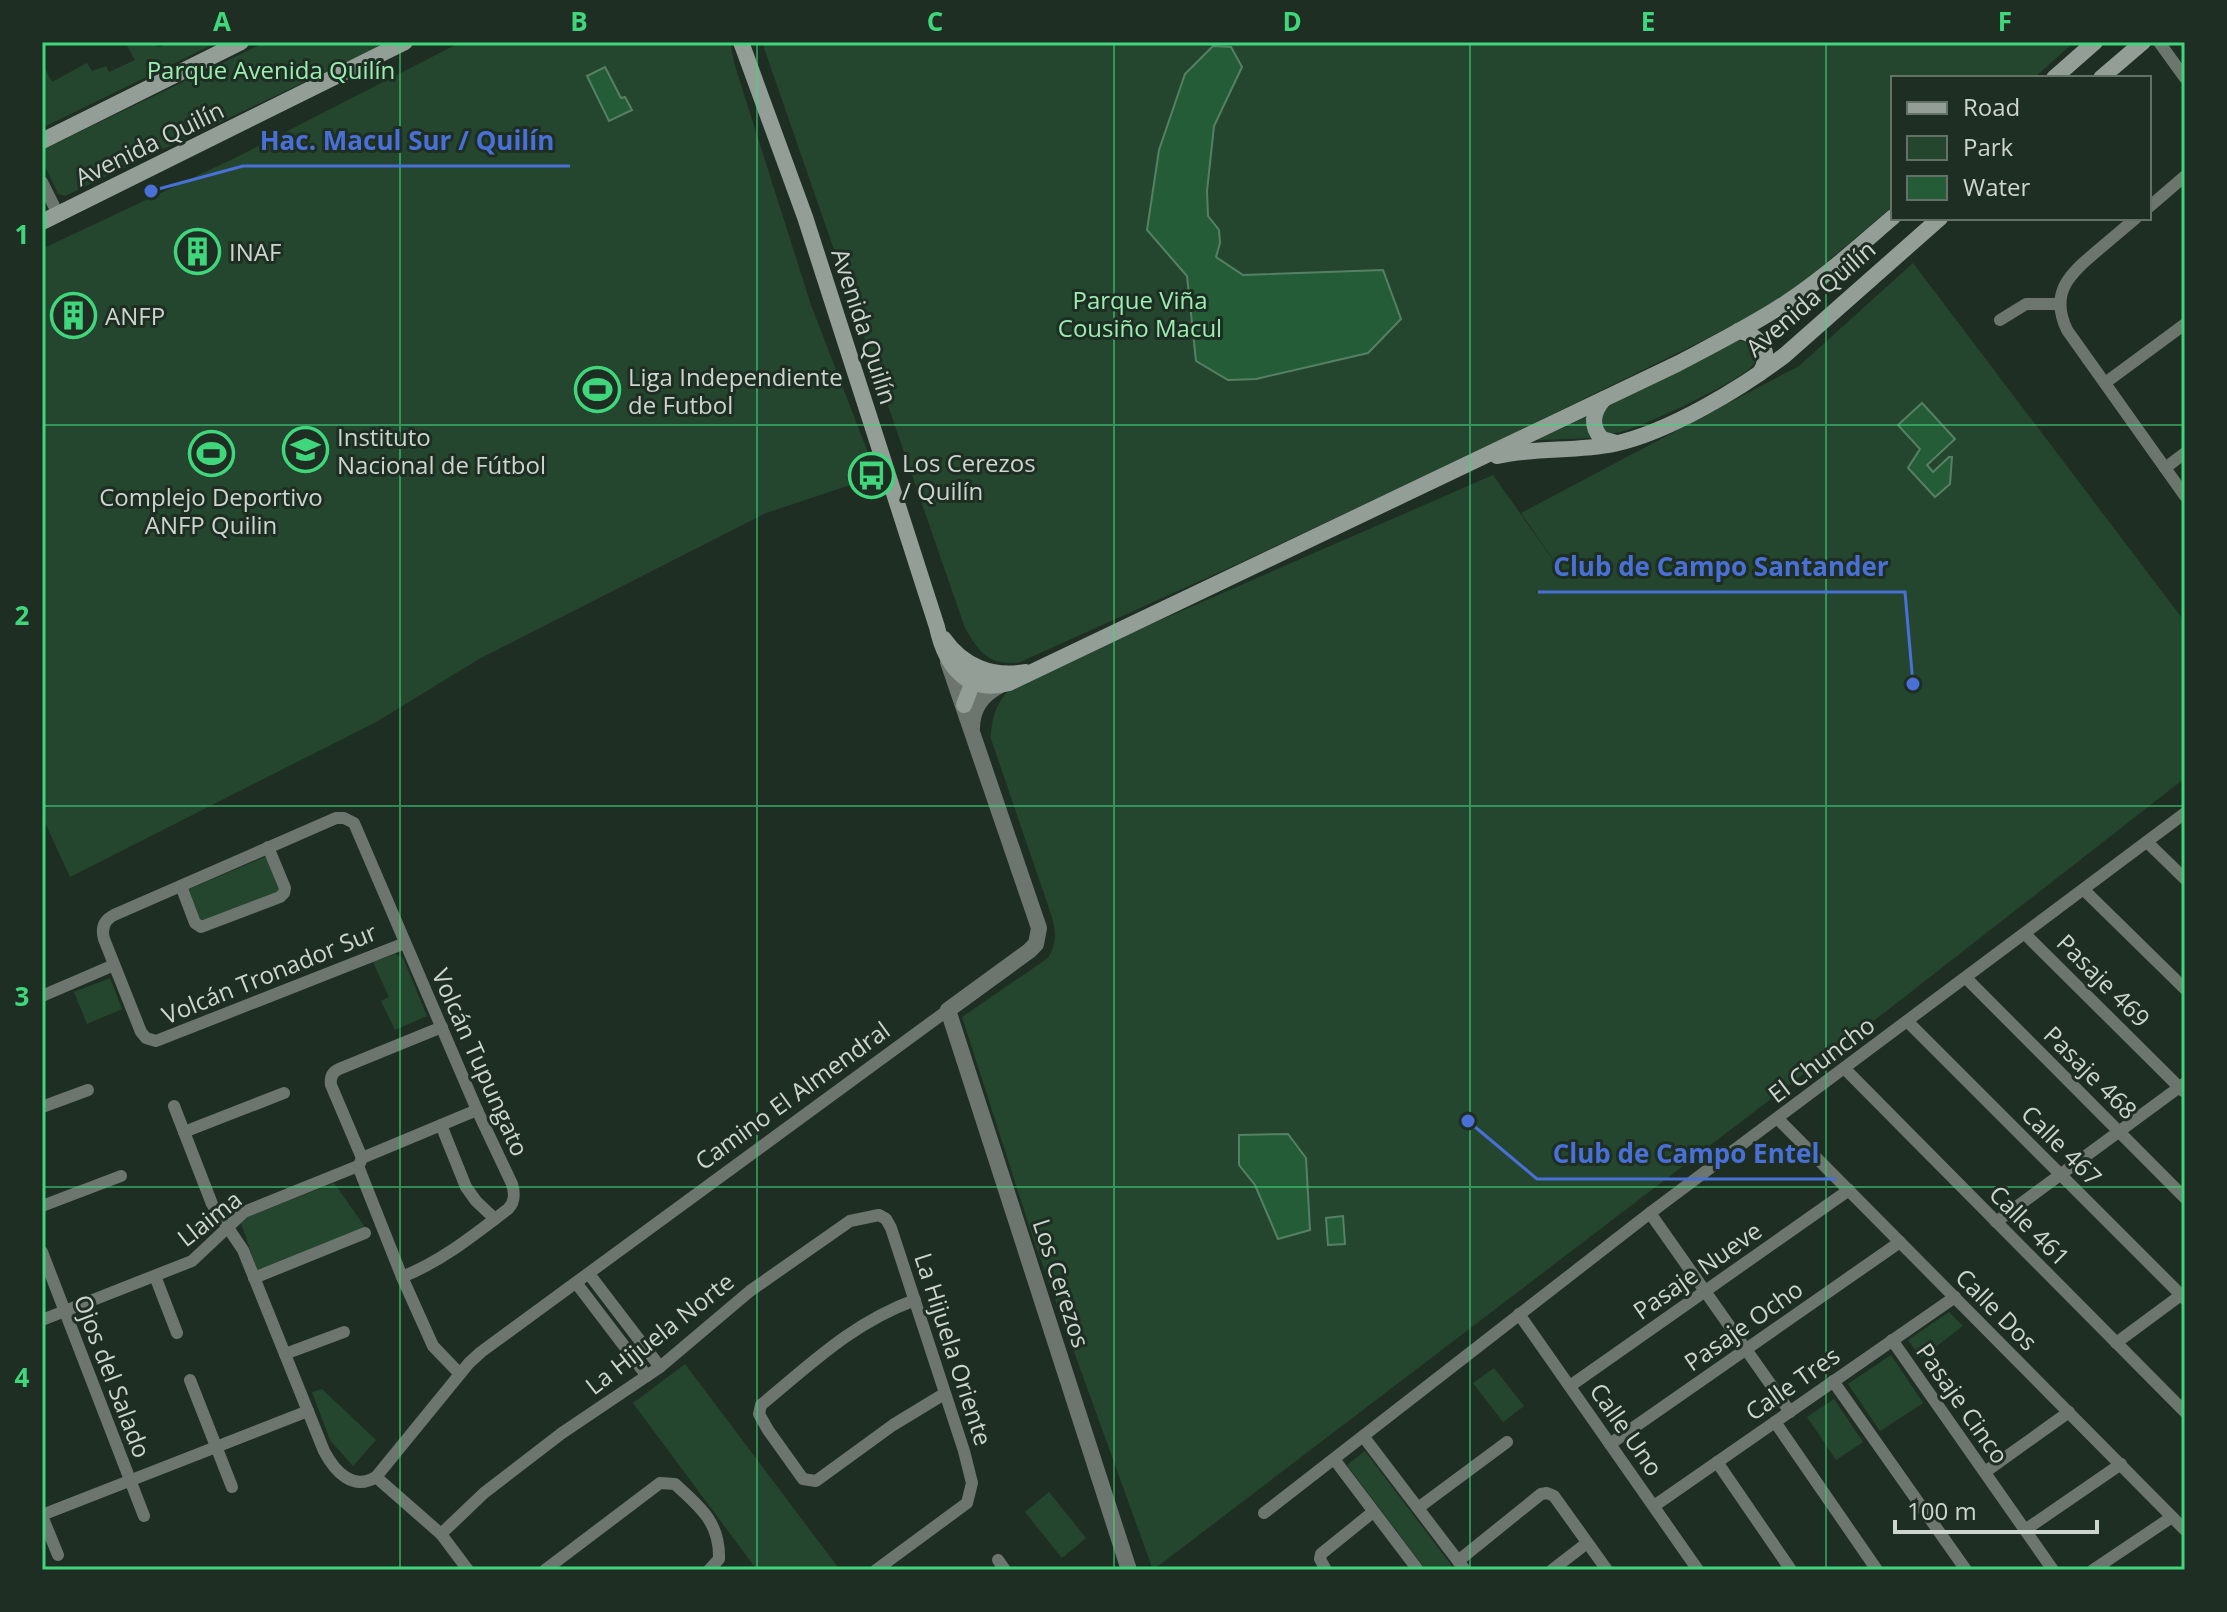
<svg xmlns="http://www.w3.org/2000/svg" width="2227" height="1612" font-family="'Open Sans',sans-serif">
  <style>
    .green { fill: #24462f }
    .water { fill: #235c37; stroke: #568064; stroke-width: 2 }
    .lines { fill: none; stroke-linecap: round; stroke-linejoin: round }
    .minor { stroke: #6d756f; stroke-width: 12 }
    .tertiary { stroke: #6d756f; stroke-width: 16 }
    .secondary { stroke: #939f96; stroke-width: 16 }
    .grid { fill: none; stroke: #40d77c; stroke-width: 2; stroke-opacity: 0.55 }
    .labels { text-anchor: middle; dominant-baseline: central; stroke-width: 6; stroke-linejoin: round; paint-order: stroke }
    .park-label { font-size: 24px; fill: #9aeeb2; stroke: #1f2e23 }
    .street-label { font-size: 24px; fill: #ccd5ce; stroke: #1f2e23 }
    .poi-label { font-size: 24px; fill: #ccd5ce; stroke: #1f2e23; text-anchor: start }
    .leader { fill: none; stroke: #4970d6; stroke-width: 3 }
    .callout-dot { fill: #4970d6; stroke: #1f2e23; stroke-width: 3 }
    .callout-label { font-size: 26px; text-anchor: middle; font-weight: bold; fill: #4970d6; stroke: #1f2e23; stroke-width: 6; stroke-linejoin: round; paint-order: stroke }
    .neatline { fill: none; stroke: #40d77c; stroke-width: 3 }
    .grid-label { font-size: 26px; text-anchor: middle; font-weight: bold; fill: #40d77c }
  </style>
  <rect width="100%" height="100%" fill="#1f2e23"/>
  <!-- green -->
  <g class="green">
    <polygon points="125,42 144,42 160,47 172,42 218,42 42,128 42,63 52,82 87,63 92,71 106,66 109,72 135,60"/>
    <polygon points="266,42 388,42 65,196 58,194 42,160 44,149"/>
    <polygon points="461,42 730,42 735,66 811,305 877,476 766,513 479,659 376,722 70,877 42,816 42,249 237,157"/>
    <path d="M762 42H2074L2034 78H1893V206L1801 284 1754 314 1704 340 1461 459 1233 566 1018 663C987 664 980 653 965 628Z"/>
    <path d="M1913 263 2185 622V778L1889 1009 1153 1570 1034 1241 962 1017 1048 958C1057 943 1056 933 1052 917L991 739C991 714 1000 692 1023 680L1493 475 1570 584 1521 513 1799 366Z"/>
    <path d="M1738 340 1749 343 1756 354C1756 361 1757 361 1752 366 1740 381 1637 430 1616 433 1610 434 1610 433 1604 431L1599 422 1606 404Z"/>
    <polygon points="1586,417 1587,425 1593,438 1537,440"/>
    <polygon points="267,856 280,887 279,892 201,924 187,890"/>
    <polygon points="395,954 403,958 427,1016 395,1030 381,1001 389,997 373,962"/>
    <polygon points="110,978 122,1009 87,1024 74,992"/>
    <polygon points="334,1183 365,1227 258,1273 240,1220"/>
    <polygon points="1949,1312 1963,1326 1921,1358 1908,1340"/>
    <polygon points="1891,1355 1923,1403 1880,1431 1848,1384"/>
    <polygon points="685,1364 840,1570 757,1570 633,1403"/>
    <polygon points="1494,1368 1524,1406 1503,1422 1473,1383"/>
    <polygon points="322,1389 376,1440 353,1466 330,1440 312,1392"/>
    <polygon points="1834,1399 1863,1442 1836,1460 1807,1417"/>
    <polygon points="1365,1451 1455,1570 1426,1570 1347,1465"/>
    <polygon points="1049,1492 1086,1538 1062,1558 1025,1512"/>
  </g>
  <!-- water -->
  <g class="water">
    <polygon points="1213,46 1231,47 1242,67 1214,126 1207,191 1208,216 1219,230 1220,243 1216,257 1243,275 1383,270 1401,319 1368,353 1256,379 1228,380 1196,361 1187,276 1147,230 1159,150 1185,74"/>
    <polygon points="605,67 621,98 625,97 632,110 609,121 587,76"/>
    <polygon points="1922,403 1955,439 1927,465 1933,472 1949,457 1952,457 1950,484 1935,497 1908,468 1920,449 1898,425"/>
    <polygon points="1288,1134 1306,1158 1310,1230 1278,1239 1255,1185 1239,1165 1239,1135"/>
    <polygon points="1343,1216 1345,1244 1328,1245 1326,1218"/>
  </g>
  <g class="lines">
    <!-- minor -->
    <g class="minor">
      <polyline points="2159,42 2185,78"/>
      <polyline points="42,182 58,214"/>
      <polyline points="2149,207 2185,176"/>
      <path d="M2136 218C2123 229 2110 240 2097 251 2070 274 2049 292 2067 330L2185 496"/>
      <polyline points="2000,320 2026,304 2060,304"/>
      <polyline points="2105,383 2185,324"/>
      <polyline points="2165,468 2185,453"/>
      <polyline points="2147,842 2185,879"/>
      <polyline points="181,886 195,923 201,927 280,897 284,893 285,888 268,847"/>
      <polyline points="2084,890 2185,989"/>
      <polyline points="2025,934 2183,1091"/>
      <polyline points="1966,978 2185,1198"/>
      <polyline points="42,996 114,965"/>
      <polyline points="1908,1022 2185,1299"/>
      <polyline points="1845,1069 2185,1412"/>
      <path d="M174 1106 212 1204 243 1250 324 1451C335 1472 353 1491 376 1477L469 1363 481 1352 948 1010"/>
      <polyline points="42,1107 88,1090"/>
      <polyline points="1778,1119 2185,1530"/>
      <polyline points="441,1125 466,1187 476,1201 495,1219"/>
      <polyline points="184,1132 284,1093"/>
      <path d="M362 1158 331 1085C330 1078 332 1072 339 1069L442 1027"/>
      <polyline points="360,1163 362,1158 477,1110"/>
      <polyline points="358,1166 402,1277 433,1346 460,1374"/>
      <polyline points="42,1206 121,1176"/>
      <polyline points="1650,1213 1790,1412"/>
      <polyline points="1996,1222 2185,1083"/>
      <polyline points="42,1252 144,1516"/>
      <polyline points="589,1274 660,1367"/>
      <polyline points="155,1276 177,1333"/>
      <path d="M402 1277C442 1261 474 1235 508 1209 515 1202 515 1194 512 1184L477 1110 354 823 344 818H336L114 915C104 920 101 928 104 939L141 1032 146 1038 156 1041 405 943"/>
      <polyline points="254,1278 365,1233"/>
      <polyline points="577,1284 647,1376"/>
      <path d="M915 1300C852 1323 811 1364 761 1405L759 1414 768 1430 803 1479 816 1481 893 1425 944 1394"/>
      <polyline points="1519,1314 1698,1570"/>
      <polyline points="42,1320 192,1261 244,1212 358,1166"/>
      <polyline points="1892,1340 2053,1570"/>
      <polyline points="2116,1343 2185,1292"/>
      <polyline points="285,1354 344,1332"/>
      <polyline points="190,1380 232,1487"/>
      <polyline points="1833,1381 1966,1570"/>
      <polyline points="1570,1386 1849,1190"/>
      <polyline points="1775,1422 1877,1570"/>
      <polyline points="1363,1436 1465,1570"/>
      <polyline points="1610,1444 1900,1242"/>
      <polyline points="1334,1459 1418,1570"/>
      <polyline points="1717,1462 1791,1570"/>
      <polyline points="1985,1472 2069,1412"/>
      <polyline points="376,1477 441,1534 468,1570"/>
      <polyline points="1654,1506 1955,1297"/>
      <polyline points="1418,1508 1507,1442"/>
      <polyline points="1264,1513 1650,1213 2185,813"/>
      <polyline points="42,1515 308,1411"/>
      <polyline points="42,1516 58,1555"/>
      <polyline points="2025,1530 2121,1464"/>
      <polyline points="441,1534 484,1493 562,1433 660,1367 750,1291 850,1221 879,1215 886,1219 891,1228 964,1451 972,1483 967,1503 876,1570"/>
      <polyline points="998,1560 1005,1570"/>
      <polyline points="1458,1561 1541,1494 1547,1493 1554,1496 1607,1570"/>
      <path d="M545 1570 660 1483 675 1484C700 1507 720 1522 719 1559L709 1570"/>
      <polyline points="1326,1570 1320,1559 1321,1554 1373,1512"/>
      <polyline points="1552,1570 1587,1543"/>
      <polyline points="2093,1570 2172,1517"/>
    </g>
    <!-- tertiary -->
    <g class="tertiary">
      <polyline points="948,662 1039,928 1036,944 1029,951 948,1010 1129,1570"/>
      <path d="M972 728C972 708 982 695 999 686"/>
    </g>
    <!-- secondary -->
    <g class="secondary">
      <path d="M741 42 805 217 937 627C945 664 966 695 1009 683L1677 364C1713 345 1751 326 1786 303 1824 278 1858 247 1893 217"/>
      <polyline points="2054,78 2095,42"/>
      <polyline points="2101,78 2143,42"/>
      <polyline points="42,141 241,42"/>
      <polyline points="42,222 405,42"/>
      <path d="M1738 331C1760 335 1773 352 1760 373"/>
      <path d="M1604 399C1592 412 1590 426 1602 439L1616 443"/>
      <path d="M1497 456C1536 447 1575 452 1614 444 1669 432 1740 389 1785 355L1940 218"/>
      <path d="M944 639C963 666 992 678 1025 672"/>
      <polyline points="964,705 971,687 982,676"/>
    </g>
  </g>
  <!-- grid -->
  <path class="grid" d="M400 42V1570M757 42V1570M1114 42V1570M1470 42V1570M1826 42V1570M42 425H2185M42 806H2185M42 1187H2185"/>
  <!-- icons -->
  <defs>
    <symbol id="building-ring" viewBox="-11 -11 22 22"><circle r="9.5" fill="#1f2e23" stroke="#40d77c" stroke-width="1.5"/><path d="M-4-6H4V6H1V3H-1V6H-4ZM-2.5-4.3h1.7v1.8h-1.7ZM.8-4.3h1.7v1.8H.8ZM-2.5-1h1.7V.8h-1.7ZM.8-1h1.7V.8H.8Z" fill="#40d77c"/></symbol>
    <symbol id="stadium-ring" viewBox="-11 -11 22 22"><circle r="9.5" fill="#1f2e23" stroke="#40d77c" stroke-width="1.5"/><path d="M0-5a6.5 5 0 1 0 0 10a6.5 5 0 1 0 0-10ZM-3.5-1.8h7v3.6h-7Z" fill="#40d77c"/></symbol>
    <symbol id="university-ring" viewBox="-11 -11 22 22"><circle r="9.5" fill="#1f2e23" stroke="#40d77c" stroke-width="1.5"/><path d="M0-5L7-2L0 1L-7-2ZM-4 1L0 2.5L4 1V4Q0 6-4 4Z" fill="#40d77c"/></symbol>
    <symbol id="bus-ring" viewBox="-11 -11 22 22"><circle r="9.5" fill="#1f2e23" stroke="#40d77c" stroke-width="1.5"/><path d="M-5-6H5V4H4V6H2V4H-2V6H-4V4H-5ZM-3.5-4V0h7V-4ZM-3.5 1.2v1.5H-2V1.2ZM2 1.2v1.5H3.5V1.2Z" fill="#40d77c"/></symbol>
  </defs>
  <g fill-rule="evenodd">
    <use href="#building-ring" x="172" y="226" width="51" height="51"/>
    <use href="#building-ring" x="48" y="290" width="51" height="51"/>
    <use href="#stadium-ring" x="572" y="364" width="51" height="51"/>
    <use href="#university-ring" x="280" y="424" width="51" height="51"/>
    <use href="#stadium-ring" x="186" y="428" width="51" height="51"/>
    <use href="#bus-ring" x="846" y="450" width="51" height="51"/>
  </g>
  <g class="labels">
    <!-- park labels -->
    <g class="park-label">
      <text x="271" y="69">Parque Avenida Quilín</text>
      <text x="1140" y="299">Parque Viña<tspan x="1140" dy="28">Cousiño Macul</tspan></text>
    </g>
    <!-- street labels -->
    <g class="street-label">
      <text transform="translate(149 143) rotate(-26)">Avenida Quilín</text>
      <text transform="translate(1810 298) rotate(-41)">Avenida Quilín</text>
      <text transform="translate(865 326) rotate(72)">Avenida Quilín</text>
      <text transform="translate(269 973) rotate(-22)">Volcán Tronador Sur</text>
      <text transform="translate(2104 980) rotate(45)">Pasaje 469</text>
      <text transform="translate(1821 1059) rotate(-37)">El Chuncho</text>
      <text transform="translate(481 1062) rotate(66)">Volcán Tupungato</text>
      <text transform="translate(2091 1072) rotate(45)">Pasaje 468</text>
      <text transform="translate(792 1095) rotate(-36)">Camino El Almendral</text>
      <text transform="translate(2062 1145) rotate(45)">Calle 467</text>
      <text transform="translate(209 1218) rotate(-38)">Llaima</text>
      <text transform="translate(2030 1225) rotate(45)">Calle 461</text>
      <text transform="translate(1697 1270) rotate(-35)">Pasaje Nueve</text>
      <text transform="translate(1062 1283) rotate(72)">Los Cerezos</text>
      <text transform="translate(1997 1309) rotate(45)">Calle Dos</text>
      <text transform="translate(1743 1325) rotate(-35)">Pasaje Ocho</text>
      <text transform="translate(659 1333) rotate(-38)">La Hijuela Norte</text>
      <text transform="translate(954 1349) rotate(72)">La Hijuela Oriente</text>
      <text transform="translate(113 1376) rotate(69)">Ojos del Salado</text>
      <text transform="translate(1792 1383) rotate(-35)">Calle Tres</text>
      <text transform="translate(1963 1403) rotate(55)">Pasaje Cinco</text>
      <text transform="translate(1627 1429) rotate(55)">Calle Uno</text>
    </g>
    <!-- poi labels -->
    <g class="poi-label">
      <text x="229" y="251">INAF</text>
      <text x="105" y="315">ANFP</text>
      <text x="628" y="376">Liga Independiente<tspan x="628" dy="28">de Futbol</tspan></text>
      <text x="337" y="436">Instituto<tspan x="337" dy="28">Nacional de Fútbol</tspan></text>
      <text x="902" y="462">Los Cerezos<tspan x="902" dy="28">/ Quilín</tspan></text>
      <text x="211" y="496" text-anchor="middle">Complejo Deportivo<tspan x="211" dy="28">ANFP Quilin</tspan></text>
    </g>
  </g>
  <!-- callouts -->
  <path class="leader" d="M151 191L243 166H570M1913 684L1905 592H1538M1468 1121L1537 1179H1836"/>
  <g class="callout-dot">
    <circle cx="151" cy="191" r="8"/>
    <circle cx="1913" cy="684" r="8"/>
    <circle cx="1468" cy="1121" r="8"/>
  </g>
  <g class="callout-label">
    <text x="407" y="150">Hac. Macul Sur / Quilín</text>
    <text x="1721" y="576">Club de Campo Santander</text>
    <text x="1686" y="1163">Club de Campo Entel</text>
  </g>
  <!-- border -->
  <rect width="2227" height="1612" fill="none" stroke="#1f2e23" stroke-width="88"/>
  <!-- legend -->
  <rect x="1891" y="76" width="260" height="144" fill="#1f2e23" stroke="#647167" stroke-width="2"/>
  <rect x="1907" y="102" width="40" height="12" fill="#939f96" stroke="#647167" stroke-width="2"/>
  <text x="1963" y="116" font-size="24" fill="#ccd5ce">Road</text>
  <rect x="1907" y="136" width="40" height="24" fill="#24462f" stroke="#647167" stroke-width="2"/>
  <text x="1963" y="156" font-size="24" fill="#ccd5ce">Park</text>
  <rect x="1907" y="176" width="40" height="24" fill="#235c37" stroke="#647167" stroke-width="2"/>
  <text x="1963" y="196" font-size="24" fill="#ccd5ce">Water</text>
  <!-- scale -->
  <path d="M1895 1520v12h202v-12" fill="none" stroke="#ccd5ce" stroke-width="4"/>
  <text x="1907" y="1520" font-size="24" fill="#ccd5ce" stroke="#1f2e23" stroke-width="6" paint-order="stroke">100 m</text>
  <rect x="44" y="44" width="2139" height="1524" class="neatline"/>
  <g class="grid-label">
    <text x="222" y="31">A</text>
    <text x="579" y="31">B</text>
    <text x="935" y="31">C</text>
    <text x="1292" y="31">D</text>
    <text x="1648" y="31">E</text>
    <text x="2005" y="31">F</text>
    <text x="22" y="244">1</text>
    <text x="22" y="625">2</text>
    <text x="22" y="1006">3</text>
    <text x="22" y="1387">4</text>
  </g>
</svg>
